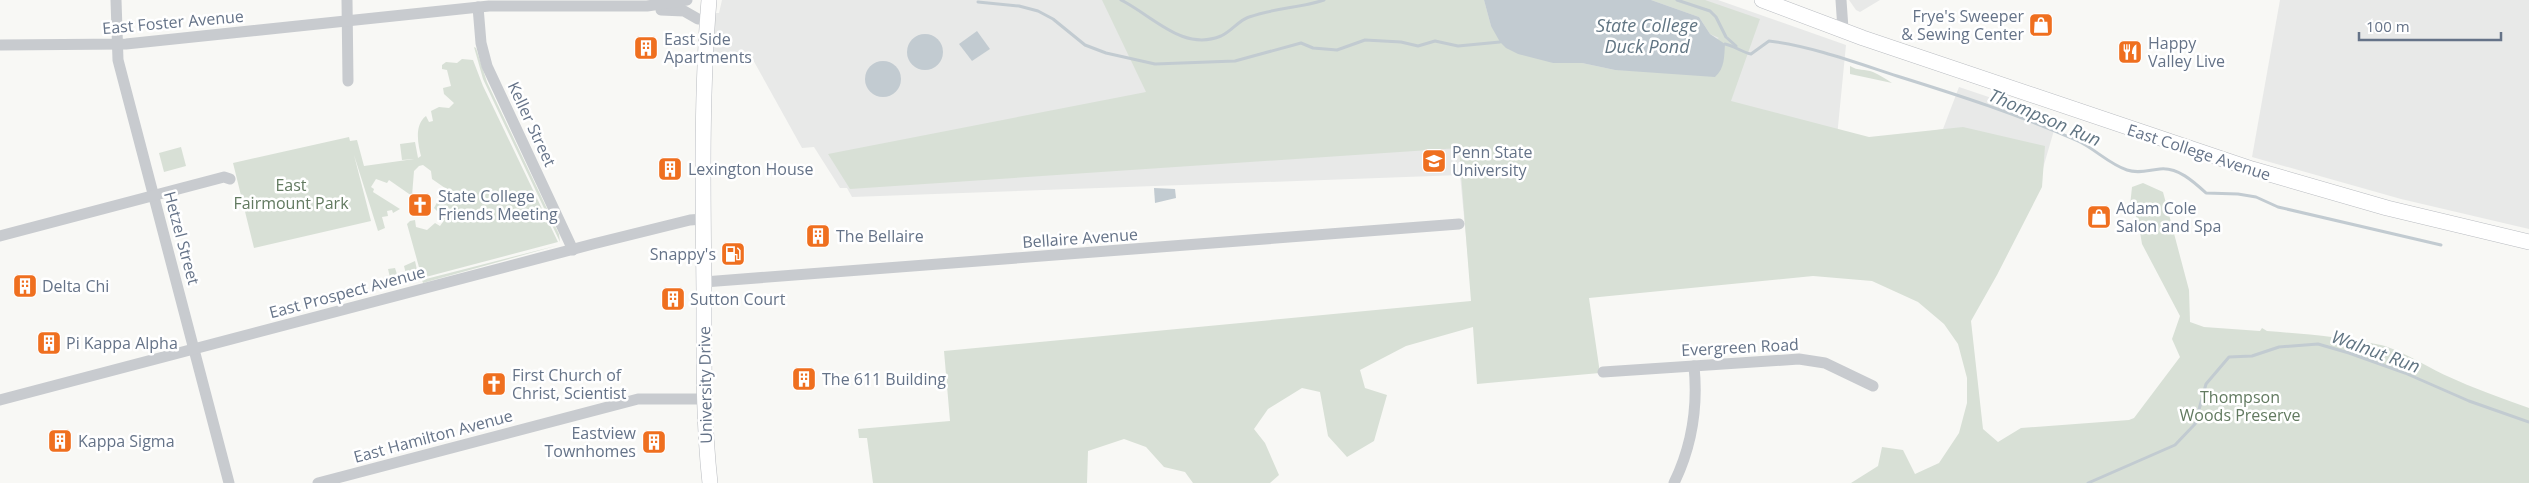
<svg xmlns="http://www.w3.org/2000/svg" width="2529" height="483" font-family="'Open Sans',sans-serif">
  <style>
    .built { fill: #e8e9e8 }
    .green { fill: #d8e0d6 }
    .water { fill: #c2cbd1 }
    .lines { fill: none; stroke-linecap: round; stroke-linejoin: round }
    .stream { stroke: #c2cbd1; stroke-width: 3 }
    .major-casing { stroke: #b9bcc1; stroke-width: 16 }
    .minor { stroke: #c8cbcf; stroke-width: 11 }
    .major { stroke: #fff; stroke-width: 15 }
    .labels { text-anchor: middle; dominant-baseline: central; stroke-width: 5; stroke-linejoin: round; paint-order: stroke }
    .poi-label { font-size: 16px; fill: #657388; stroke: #fff; text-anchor: start }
    .street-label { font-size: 16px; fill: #657388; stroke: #fff }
    .park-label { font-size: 16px; fill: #627a60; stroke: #fff }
    .water-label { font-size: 18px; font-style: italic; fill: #617583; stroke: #fff }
  </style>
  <rect width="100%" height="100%" fill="#f8f8f5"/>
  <!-- built -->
  <g class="built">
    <polygon points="722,0 1718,0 1846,45 1836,147 1943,129 1959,87 2057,120 2039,182 1472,300 1460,175 852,197 847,188 840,188 814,147 802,148 752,58 711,52 714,13 719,13"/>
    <polygon points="1849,0 1880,0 1860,12 1856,10"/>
    <polygon points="2280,0 2529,0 2529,229 2401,199 2252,157"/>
  </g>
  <!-- green -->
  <g class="green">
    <path d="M1102 0H1484L1491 26 1553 63H1582L1615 70 1653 71 1719 38 1710 34 1699 17 1651 0H1705L1760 19 1731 101 1869 137 1963 127 2045 146 2042 187 1997 275 1971 321 1983 429 1998 442 2021 428 2129 420 2134 418 2180 357 2172 339 2180 316 2142 244 2138 220 2130 206 2132 187 2143 183 2163 192 2189 290 2190 322 2204 327 2260 331 2262 328 2267 331C2306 334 2343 337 2381 345 2401 350 2427 367 2447 376 2473 388 2501 398 2529 408V483H1851L1878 466 1882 447 1903 450 1915 474 1939 463 1959 433 1967 403V378L1958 344 1944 324 1918 302 1872 281 1813 276 1589 298 1600 373 1477 384 1473 327 1406 346 1360 370 1365 388 1387 395 1374 441 1347 457 1328 436 1320 392 1302 388 1268 409 1254 429 1265 443 1279 475 1270 483H1193L1185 472 1164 467 1146 447 1124 439 1088 451 1087 483H873L867 438H859L858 429 950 421 944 351 1471 301 1459 148 850 189 828 154 1146 92Z"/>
    <polygon points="474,47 476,48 487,82 559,234 560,242 483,79"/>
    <path d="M462 59 473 60 483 86 558 242 422 278 407 224 410 221 415 220 416 227 427 230 435 223 440 226 445 219 437 214 438 212 434 208 445 188 432 179 431 171 423 165 419 166 414 171 412 196 389 180 387 183 376 179 371 187 374 189 373 192 400 209 393 213 392 210 387 211 388 216 382 217 385 228 378 231 354 155 371 221 254 248 233 163 349 137 350 141 357 140 364 166 414 159 402 160 400 144 415 142 418 158 421 156C418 144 414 125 426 116L429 122 433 121 431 111 439 107 449 108 454 103 444 94 443 88 451 86 447 70 442 69V65L446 62 457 63Z"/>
    <path d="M1850 66C1858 71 1865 69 1873 72 1880 75 1886 79 1892 83L1850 74Z"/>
    <polygon points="181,147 186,166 164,172 159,153"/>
    <polygon points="559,245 423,283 422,280"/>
    <polygon points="415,261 419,279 408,282 404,266"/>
    <polygon points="395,268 400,284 392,286 388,269"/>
  </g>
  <!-- water -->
  <g class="water">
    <path d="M1484 0H1651L1699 17 1710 34 1725 44C1724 57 1725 68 1715 77L1615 70 1582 63H1553L1518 54 1506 48 1500 42 1491 26Z"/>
    <polygon points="977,31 990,49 972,61 959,44"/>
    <circle cx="925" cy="52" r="18"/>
    <circle cx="883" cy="79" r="18"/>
    <polygon points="1154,188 1175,189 1176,198 1155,203"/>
  </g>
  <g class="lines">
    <!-- stream -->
    <g class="stream">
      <path d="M1121 0C1153 16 1183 52 1221 36 1232 31 1239 20 1249 17 1274 8 1300 8 1324 0"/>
      <polyline points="1677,0 1710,11 1716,17 1726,37 1736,46"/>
      <polyline points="978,2 1019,6 1038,11 1053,19 1085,45 1106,53 1155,64 1235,61 1301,43 1313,48 1337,50 1365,40 1401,42 1418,46 1435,41 1458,46 1500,42"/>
      <path d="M1725 44C1735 46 1741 52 1751 54L1769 41C1811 46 1857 63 1897 76 1958 95 2020 115 2078 141 2095 149 2109 164 2127 170 2138 174 2149 170 2160 169 2178 167 2194 182 2206 193L2238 194 2256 197 2278 207 2441 245"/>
      <polyline points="2088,483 2175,445 2195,424 2206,384 2229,357 2252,356 2279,347 2318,344 2349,353 2405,373 2469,401 2529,422"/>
    </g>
    <defs>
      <g id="major">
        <path d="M709 0C701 97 703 195 704 293 704 356 703 420 710 483"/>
        <polyline points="1762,0 1863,38 2252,169 2387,208 2529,242"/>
      </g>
    </defs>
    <!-- major casing -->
    <use href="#major" class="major-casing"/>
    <!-- minor -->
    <g class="minor">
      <polyline points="116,0 118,60 229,483"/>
      <polyline points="347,0 348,81"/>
      <polyline points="1841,0 1843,29"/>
      <polyline points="478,7 481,43 487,66 573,250"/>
      <polyline points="661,10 684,11 698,19"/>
      <polyline points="0,45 126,44 489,6 647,6 687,0"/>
      <polyline points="0,236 224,177 230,179"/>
      <polyline points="704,282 1459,224"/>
      <polyline points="1603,372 1799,359 1825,363 1873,386"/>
      <polyline points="0,400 593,244 690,220 703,219"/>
      <polyline points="318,483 638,399 704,399"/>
      <path d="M1674 483C1692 446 1698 406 1694 366"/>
    </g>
    <!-- major -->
    <use href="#major" class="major"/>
  </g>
  <!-- icons -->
  <defs>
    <symbol id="shop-square" viewBox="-11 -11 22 22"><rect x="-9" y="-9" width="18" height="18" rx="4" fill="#ef6f1f" stroke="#fff"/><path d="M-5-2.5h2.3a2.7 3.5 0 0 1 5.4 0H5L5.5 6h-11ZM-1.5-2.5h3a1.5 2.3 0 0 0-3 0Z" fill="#fff"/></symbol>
    <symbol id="building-square" viewBox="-11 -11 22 22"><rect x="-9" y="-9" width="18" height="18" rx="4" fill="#ef6f1f" stroke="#fff"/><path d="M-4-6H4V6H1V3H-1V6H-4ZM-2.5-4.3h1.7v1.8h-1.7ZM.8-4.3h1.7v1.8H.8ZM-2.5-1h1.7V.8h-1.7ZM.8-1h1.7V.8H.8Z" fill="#fff"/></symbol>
    <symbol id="restaurant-square" viewBox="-11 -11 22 22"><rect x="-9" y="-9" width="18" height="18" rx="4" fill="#ef6f1f" stroke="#fff"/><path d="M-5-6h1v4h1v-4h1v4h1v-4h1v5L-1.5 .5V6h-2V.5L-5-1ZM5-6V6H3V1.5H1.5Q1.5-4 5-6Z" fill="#fff"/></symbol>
    <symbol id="university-square" viewBox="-11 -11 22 22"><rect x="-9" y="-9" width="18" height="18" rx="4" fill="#ef6f1f" stroke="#fff"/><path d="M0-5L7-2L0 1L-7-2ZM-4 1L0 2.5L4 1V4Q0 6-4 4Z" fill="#fff"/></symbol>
    <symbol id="church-square" viewBox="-11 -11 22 22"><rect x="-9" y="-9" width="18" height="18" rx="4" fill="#ef6f1f" stroke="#fff"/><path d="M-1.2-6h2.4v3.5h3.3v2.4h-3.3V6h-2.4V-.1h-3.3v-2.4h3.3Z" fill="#fff"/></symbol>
    <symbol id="fuel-square" viewBox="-11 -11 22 22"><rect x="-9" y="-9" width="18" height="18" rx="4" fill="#ef6f1f" stroke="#fff"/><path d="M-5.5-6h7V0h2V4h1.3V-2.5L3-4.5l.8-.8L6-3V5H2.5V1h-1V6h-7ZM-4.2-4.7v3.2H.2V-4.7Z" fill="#fff"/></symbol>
  </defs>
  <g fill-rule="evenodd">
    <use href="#shop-square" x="2027" y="11" width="28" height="28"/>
    <use href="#building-square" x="632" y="34" width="28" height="28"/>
    <use href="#restaurant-square" x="2116" y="38" width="28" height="28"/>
    <use href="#university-square" x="1420" y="147" width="28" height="28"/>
    <use href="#building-square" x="656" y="155" width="28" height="28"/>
    <use href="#church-square" x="406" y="191" width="28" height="28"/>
    <use href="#shop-square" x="2085" y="203" width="28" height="28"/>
    <use href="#building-square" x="804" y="222" width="28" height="28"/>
    <use href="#fuel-square" x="719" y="240" width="28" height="28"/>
    <use href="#building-square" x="11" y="272" width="28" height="28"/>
    <use href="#building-square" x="659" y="285" width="28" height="28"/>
    <use href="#building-square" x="35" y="329" width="28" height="28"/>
    <use href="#building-square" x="790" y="365" width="28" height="28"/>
    <use href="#church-square" x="480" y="370" width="28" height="28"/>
    <use href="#building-square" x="46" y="427" width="28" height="28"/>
    <use href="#building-square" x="640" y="428" width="28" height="28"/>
  </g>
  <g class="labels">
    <!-- poi labels -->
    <g class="poi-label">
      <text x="2024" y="16" text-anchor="end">Frye's Sweeper<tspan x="2024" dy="18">&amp; Sewing Center</tspan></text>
      <text x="664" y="39">East Side<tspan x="664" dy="18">Apartments</tspan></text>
      <text x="2148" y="43">Happy<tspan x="2148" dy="18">Valley Live</tspan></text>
      <text x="1452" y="152">Penn State<tspan x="1452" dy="18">University</tspan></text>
      <text x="688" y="169">Lexington House</text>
      <text x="438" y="196">State College<tspan x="438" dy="18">Friends Meeting</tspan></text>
      <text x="2116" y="208">Adam Cole<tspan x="2116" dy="18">Salon and Spa</tspan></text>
      <text x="836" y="236">The Bellaire</text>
      <text x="716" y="254" text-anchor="end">Snappy's</text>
      <text x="42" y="286">Delta Chi</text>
      <text x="690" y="299">Sutton Court</text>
      <text x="66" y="343">Pi Kappa Alpha</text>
      <text x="512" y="375">First Church of<tspan x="512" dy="18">Christ, Scientist</tspan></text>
      <text x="822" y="379">The 611 Building</text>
      <text x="636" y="433" text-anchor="end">Eastview<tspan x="636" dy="18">Townhomes</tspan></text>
      <text x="78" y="441">Kappa Sigma</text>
    </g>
    <!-- street labels -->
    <g class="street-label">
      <text transform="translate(173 22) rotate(-5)">East Foster Avenue</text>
      <text transform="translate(532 124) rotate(65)">Keller Street</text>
      <text transform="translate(2199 152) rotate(18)">East College Avenue</text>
      <text transform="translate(182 238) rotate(75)">Hetzel Street</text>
      <text transform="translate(1080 238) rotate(-4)">Bellaire Avenue</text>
      <text transform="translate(347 292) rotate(-15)">East Prospect Avenue</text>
      <text transform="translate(1740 347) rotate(-3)">Evergreen Road</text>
      <text transform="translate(705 385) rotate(-91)">University Drive</text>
      <text transform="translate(433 436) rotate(-15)">East Hamilton Avenue</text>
    </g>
    <!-- park labels -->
    <g class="park-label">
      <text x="291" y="185">East<tspan x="291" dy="18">Fairmount Park</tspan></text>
      <text x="2240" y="397">Thompson<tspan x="2240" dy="18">Woods Preserve</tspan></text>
    </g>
    <!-- water labels -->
    <g class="water-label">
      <text x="1647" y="25">State College<tspan x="1647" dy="21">Duck Pond</tspan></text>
      <text transform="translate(2045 117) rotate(23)">Thompson Run</text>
      <text transform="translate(2376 351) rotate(20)">Walnut Run</text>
    </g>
  </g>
  <!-- scale -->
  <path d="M2359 32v8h142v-8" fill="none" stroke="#657388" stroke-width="2.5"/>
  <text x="2366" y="32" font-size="15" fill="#657388" stroke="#ffffff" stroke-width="4" paint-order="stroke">100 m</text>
</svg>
